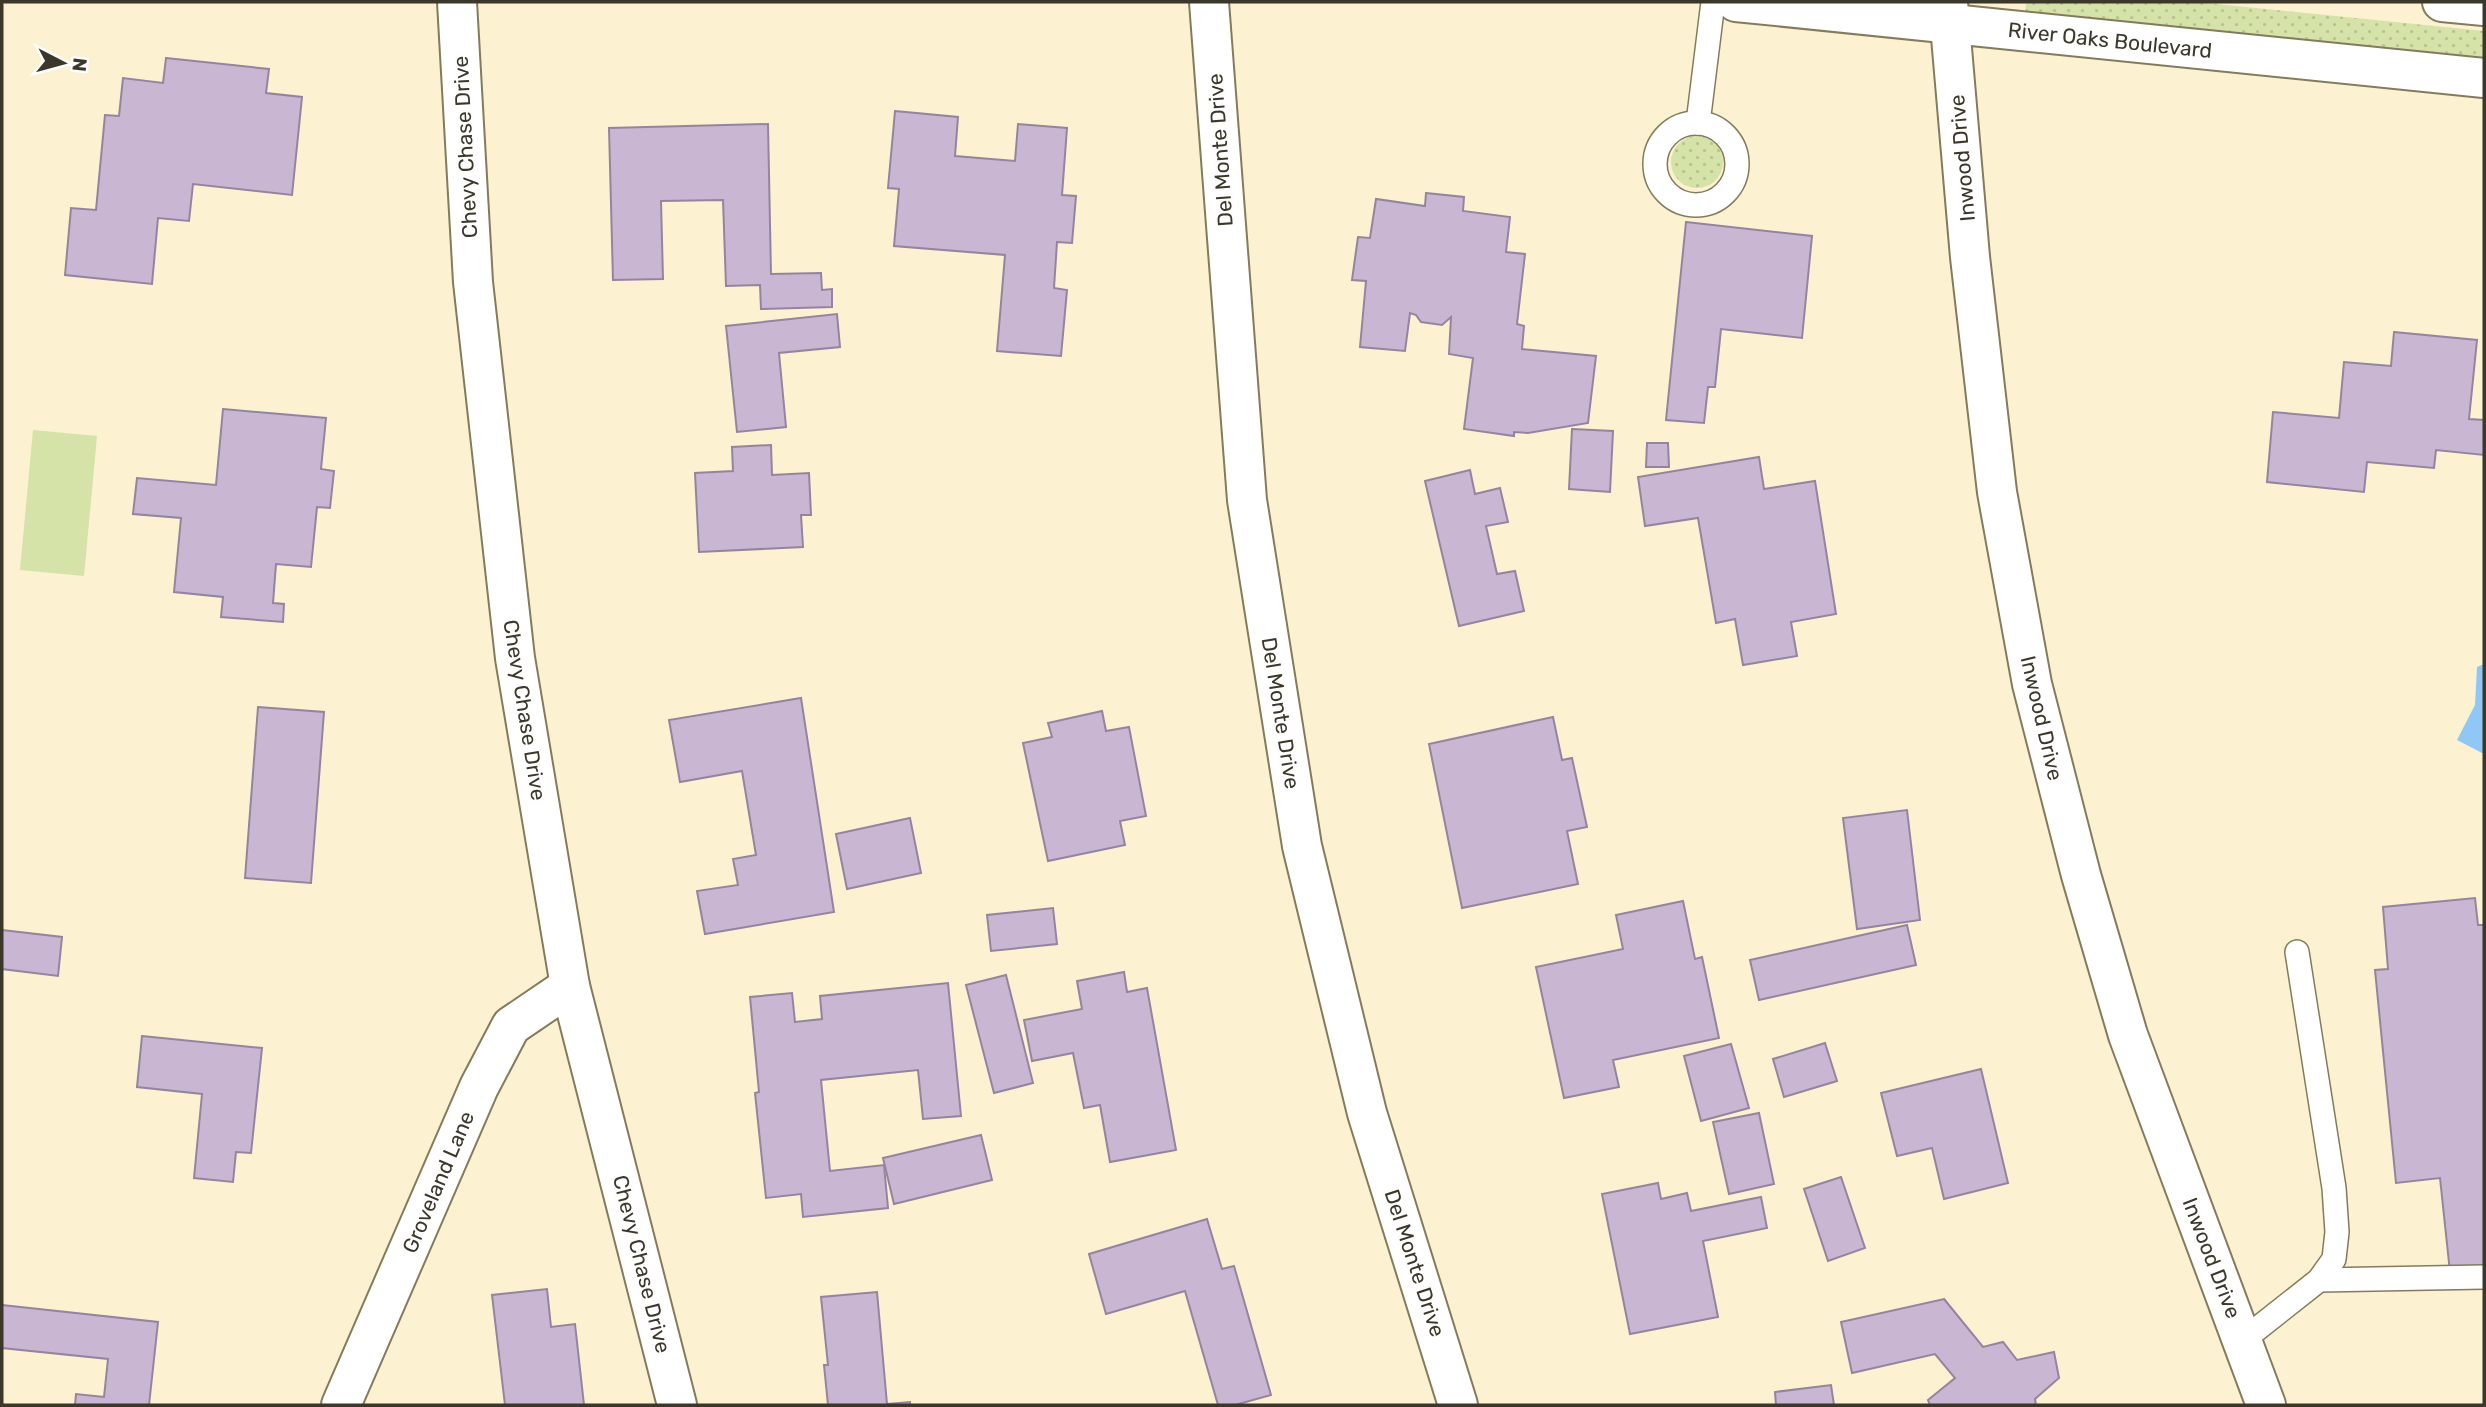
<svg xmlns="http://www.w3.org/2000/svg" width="2486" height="1407" font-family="Rubik,sans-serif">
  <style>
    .grass { fill: url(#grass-dots) }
    .garden { fill: #d5e2a8 }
    .water { fill: #8fc8f7 }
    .building { fill: #c8b6d3; stroke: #95849f; stroke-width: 2 }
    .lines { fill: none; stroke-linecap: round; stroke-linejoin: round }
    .service-casing { stroke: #847b5d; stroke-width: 26 }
    .minor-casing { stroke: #847b5d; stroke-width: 42 }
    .tertiary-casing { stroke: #847b5d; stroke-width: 42 }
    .service { stroke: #fff; stroke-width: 23 }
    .minor { stroke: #fff; stroke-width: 38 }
    .tertiary { stroke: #fff; stroke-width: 38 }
    .labels { text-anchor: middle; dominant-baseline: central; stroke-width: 7; stroke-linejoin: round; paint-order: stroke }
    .street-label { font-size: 21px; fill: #3b372a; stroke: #fefefe }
  </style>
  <defs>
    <pattern id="grass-dots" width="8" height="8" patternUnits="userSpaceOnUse" patternTransform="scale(1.75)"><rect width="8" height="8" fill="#d5e2a8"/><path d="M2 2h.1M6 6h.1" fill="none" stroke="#b8c291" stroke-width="1.8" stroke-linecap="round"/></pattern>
  </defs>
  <rect width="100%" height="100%" fill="#fcf1d0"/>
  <!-- grass -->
  <g class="grass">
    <polygon points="2026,2 2197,2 2484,31 2484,66 2025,19"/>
    <circle cx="1697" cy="162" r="26"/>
  </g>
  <!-- garden -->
  <polygon class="garden" points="33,430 97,436 84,576 20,570"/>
  <!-- water -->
  <polygon class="water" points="2484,664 2484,754 2457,740 2475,705 2477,667"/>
  <!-- building -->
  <g class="building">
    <polygon points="166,58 269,69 266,93 302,97 292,195 193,184 189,221 158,218 152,284 65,275 71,208 96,210 105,115 119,116 123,78 163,83"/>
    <polygon points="895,111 958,117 955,156 1015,161 1018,124 1067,128 1062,195 1076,196 1072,243 1057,242 1054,288 1067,290 1061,356 997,351 1005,255 894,246 899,189 888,188"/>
    <polygon points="768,124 771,274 821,273 822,290 832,289 832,307 761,309 760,285 726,286 723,200 661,201 663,279 613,280 609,128"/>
    <polygon points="1426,193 1464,197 1463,211 1510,217 1506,252 1525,254 1517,324 1524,326 1522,349 1596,356 1588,423 1528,433 1514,432 1514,436 1464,429 1473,358 1449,354 1451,317 1442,325 1421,322 1416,315 1410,313 1405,351 1360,347 1366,281 1352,280 1358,237 1370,238 1376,199 1425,206"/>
    <polygon points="1686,222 1812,236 1802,338 1721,329 1715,387 1708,387 1704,423 1666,420"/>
    <polygon points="837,314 840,347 779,353 786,427 737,432 726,326"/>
    <polygon points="2394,332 2477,340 2469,419 2484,420 2484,455 2436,450 2434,468 2367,462 2364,492 2267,482 2273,412 2339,418 2344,362 2391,366"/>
    <polygon points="223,409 326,418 321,469 334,471 330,508 317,507 311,567 276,564 273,603 284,604 283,622 221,617 223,597 174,592 181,518 133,514 137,478 216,485"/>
    <polygon points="1572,429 1613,431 1610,492 1569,489"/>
    <polygon points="1647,443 1668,443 1669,467 1646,467"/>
    <polygon points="771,445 772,475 809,473 811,515 801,515 803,547 699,552 695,473 733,471 732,447"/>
    <polygon points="1759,457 1764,489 1815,481 1836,614 1791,622 1797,656 1743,665 1735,619 1716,623 1698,518 1645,526 1638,477"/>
    <polygon points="1470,470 1475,494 1500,488 1508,522 1486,526 1497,574 1515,571 1524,611 1459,626 1425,481"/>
    <polygon points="801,698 834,912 705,934 697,891 738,885 733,859 756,855 742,771 680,782 669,720"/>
    <polygon points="258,707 324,712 311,883 245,878"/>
    <polygon points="1102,711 1106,731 1129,727 1146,816 1120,821 1125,845 1048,861 1023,743 1052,737 1048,723"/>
    <polygon points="1553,717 1562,760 1572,758 1587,827 1567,831 1578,884 1462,908 1429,744"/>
    <polygon points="1907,810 1920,920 1857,929 1843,818"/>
    <polygon points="910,818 921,873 847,889 836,834"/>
    <polygon points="2475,898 2478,925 2484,925 2484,1268 2450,1272 2440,1178 2396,1183 2375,970 2388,969 2383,907"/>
    <polygon points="1683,901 1695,959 1702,957 1719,1038 1613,1060 1619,1087 1564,1098 1536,967 1623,949 1616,915"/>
    <polygon points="1053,908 1057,944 991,951 987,915"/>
    <polygon points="1907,925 1916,965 1759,1000 1750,960"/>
    <polygon points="2,930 62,937 58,976 2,969"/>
    <polygon points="1124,972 1127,992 1147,988 1176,1150 1110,1162 1100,1105 1084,1108 1073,1053 1032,1061 1024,1020 1082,1009 1077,981"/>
    <polygon points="1006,975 1033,1083 994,1093 966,985"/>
    <polygon points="948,983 961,1116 923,1119 918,1070 821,1080 830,1171 884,1165 888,1208 803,1217 801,1194 766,1198 755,1093 759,1092 750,997 792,993 795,1022 822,1019 820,996"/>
    <polygon points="142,1036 262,1048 251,1153 236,1152 233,1182 194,1178 202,1094 137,1087"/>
    <polygon points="1825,1043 1837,1081 1784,1097 1773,1059"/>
    <polygon points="1731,1044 1749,1108 1701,1121 1684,1056"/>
    <polygon points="1981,1069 2008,1183 1944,1199 1932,1148 1897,1156 1881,1093"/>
    <polygon points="1759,1113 1774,1184 1729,1194 1713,1122"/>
    <polygon points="981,1135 992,1180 894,1204 883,1158"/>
    <polygon points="1841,1177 1865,1248 1828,1261 1804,1189"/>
    <polygon points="1658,1183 1661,1199 1687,1193 1691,1211 1761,1197 1767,1228 1703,1241 1718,1317 1630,1334 1602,1194"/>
    <polygon points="1207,1219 1222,1269 1234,1266 1271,1395 1235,1405 1218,1405 1185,1291 1106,1314 1089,1254"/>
    <polygon points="547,1289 551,1327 575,1324 584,1405 505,1405 492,1295"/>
    <polygon points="877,1292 887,1404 910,1402 910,1405 828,1405 824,1365 828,1365 821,1297"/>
    <polygon points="1944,1299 1983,1347 2003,1342 2017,1360 2054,1352 2059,1378 2035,1399 2036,1405 1930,1405 1928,1400 1955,1378 1935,1354 1852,1373 1841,1322"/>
    <polygon points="2,1305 158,1322 149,1405 75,1405 76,1394 104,1397 108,1359 2,1348"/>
    <polygon points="1831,1385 1834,1405 1776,1405 1775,1392"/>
  </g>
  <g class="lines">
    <defs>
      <g id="service">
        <circle cx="1696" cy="164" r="41"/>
        <polyline points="1698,123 1713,2"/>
        <polyline points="2319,1280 2484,1277"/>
        <polyline points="2243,1340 2319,1280 2334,1259 2337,1232 2334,1188 2297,952"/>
      </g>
      <g id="minor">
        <polyline points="457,2 473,282 515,658 570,986 677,1405"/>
        <polyline points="1209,2 1247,500 1302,846 1367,1113 1458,1405"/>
        <polyline points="341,1405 479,1087 511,1026 570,986"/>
      </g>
      <g id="tertiary">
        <polyline points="1736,2 2484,78"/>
        <polyline points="1948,2 1970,257 1997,492 2032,684 2081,875 2128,1035 2266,1405"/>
        <polyline points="2442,2 2484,6"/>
      </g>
    </defs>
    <!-- service casing -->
    <use href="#service" class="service-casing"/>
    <!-- minor casing -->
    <use href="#minor" class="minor-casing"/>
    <!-- tertiary casing -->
    <use href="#tertiary" class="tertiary-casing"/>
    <!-- service -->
    <use href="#service" class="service"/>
    <!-- minor -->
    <use href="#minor" class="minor"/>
    <!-- tertiary -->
    <use href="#tertiary" class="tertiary"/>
  </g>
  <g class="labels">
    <!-- street labels -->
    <g class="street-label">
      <text transform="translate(2110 40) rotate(6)">River Oaks Boulevard</text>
      <text transform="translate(465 147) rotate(-93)">Chevy Chase Drive</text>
      <text transform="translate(1220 150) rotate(-94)">Del Monte Drive</text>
      <text transform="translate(1962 158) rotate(-95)">Inwood Drive</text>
      <text transform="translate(525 710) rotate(81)">Chevy Chase Drive</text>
      <text transform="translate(1281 713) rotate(81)">Del Monte Drive</text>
      <text transform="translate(2042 718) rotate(77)">Inwood Drive</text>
      <text transform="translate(438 1182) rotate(-67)">Groveland Lane</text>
      <text transform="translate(2212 1258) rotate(69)">Inwood Drive</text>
      <text transform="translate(1415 1263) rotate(72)">Del Monte Drive</text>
      <text transform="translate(642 1264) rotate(76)">Chevy Chase Drive</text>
    </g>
  </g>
  <!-- border -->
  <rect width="2486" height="1407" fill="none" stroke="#3b372a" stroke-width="7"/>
  <!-- north arrow -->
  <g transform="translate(63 63) rotate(96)" stroke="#fefefe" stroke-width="5" paint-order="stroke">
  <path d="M0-5L12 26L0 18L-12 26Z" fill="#3b372a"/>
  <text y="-10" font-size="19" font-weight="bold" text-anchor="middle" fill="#3b372a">N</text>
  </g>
</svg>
